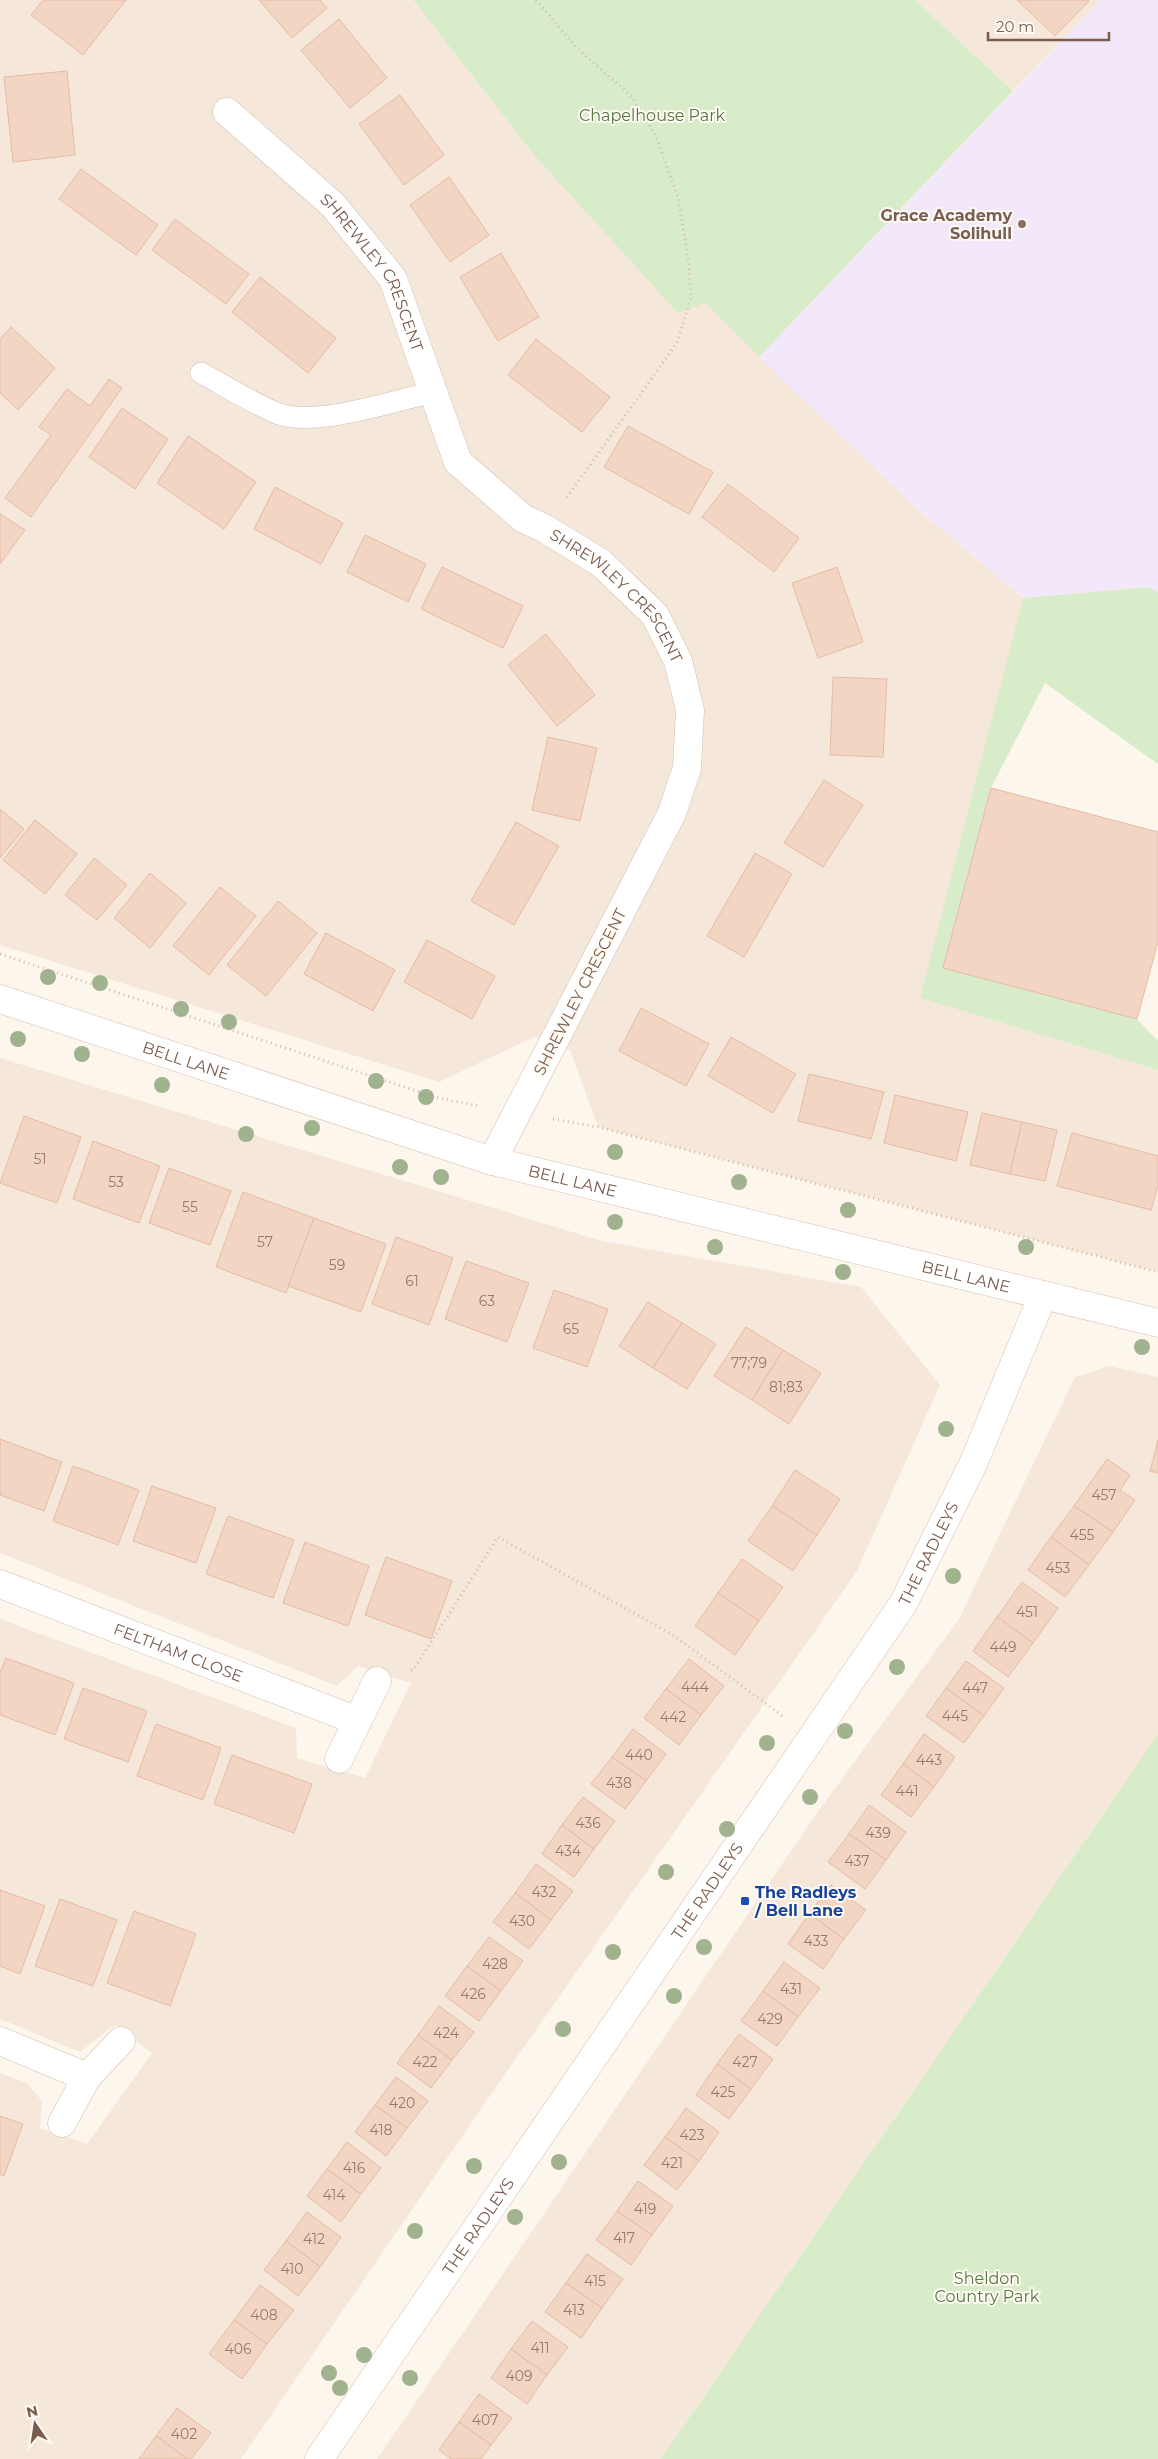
<svg xmlns="http://www.w3.org/2000/svg" width="1158" height="2459" font-family="Montserrat,sans-serif">
  <style>
    .residential { fill: #f5e8da }
    .education { fill: #f3e8fa }
    .green { fill: #d8ecc9 }
    .building { fill: #f3d5c3; stroke: #e6bba3 }
    .lines { fill: none; stroke-linecap: round; stroke-linejoin: round }
    .lane-casing { stroke: #d1beb0; stroke-width: 22 }
    .street-casing { stroke: #d1beb0; stroke-width: 29 }
    .secondary-casing { stroke: #d6c0b0; stroke-width: 29 }
    .path { stroke: #d9b8a5; stroke-width: 3; stroke-dasharray: 1 4; stroke-linecap: butt }
    .lane { stroke: #fff; stroke-width: 21 }
    .street { stroke: #fff; stroke-width: 28 }
    .secondary { stroke: #fff; stroke-width: 28 }
    .tree { fill: #a0b28e }
    .education-dot { fill: #8d6e63; stroke: #fffaf3; stroke-width: 2 }
    .transit-dot { fill: #1a4fb4; stroke: #fffaf3; stroke-width: 2 }
    .labels { text-anchor: middle; dominant-baseline: central; stroke-width: 4; stroke-linejoin: round; paint-order: stroke }
    .number-label { font-size: 14px; fill: #987a6a }
    .park-label { font-size: 16px; fill: #537a41; stroke: #fffaf3 }
    .education-label { font-size: 16px; font-weight: bold; fill: #785e54; stroke: #fffaf3; text-anchor: end }
    .street-label { font-size: 16px; fill: #7a5c4d; stroke: #fffaf3 }
    .transit-label { font-size: 16px; font-weight: bold; fill: #164399; stroke: #fffaf3; text-anchor: start }
  </style>
  <rect width="100%" height="100%" fill="#fdf6ec"/>
  <!-- residential -->
  <g class="residential">
    <polygon points="0,0 413,0 535,156 705,303 916,508 1023,598 978,787 920,998 1158,1070 1158,1272 598,1127 570,1050 534,1037 439,1082 0,945"/>
    <polygon points="915,0 1101,0 1013,91"/>
    <polygon points="0,1058 602,1241 861,1287 940,1385 857,1571 485,2103 241,2459 0,2459 0,2073 27,2083 42,2101 40,2128 87,2144 152,2053 115,2025 80,2052 0,2019 0,1619 296,1728 297,1758 365,1778 411,1683 358,1666 337,1686 0,1553"/>
    <polygon points="1109,1366 1158,1377 1158,1734 661,2459 377,2459 814,1817 959,1619 1075,1377"/>
  </g>
  <!-- education -->
  <polygon class="education" points="1101,0 1158,0 1158,593 1149,587 1023,598 916,508 759,357"/>
  <!-- green -->
  <g class="green">
    <polygon points="413,0 915,0 1013,91 759,357 705,303 678,313 535,156"/>
    <polygon points="1149,587 1158,593 1158,764 1045,683 991,788 943,968 1137,1019 1158,1041 1158,1070 920,998 1023,598"/>
    <polygon points="1158,1734 1158,2459 661,2459"/>
  </g>
  <!-- building -->
  <g class="building">
    <polygon points="43,0 126,0 83,55 31,15"/>
    <polygon points="259,0 320,0 327,8 292,38"/>
    <polygon points="1017,0 1088,0 1089,1 1055,36"/>
    <polygon points="339,19 387,78 350,108 301,50"/>
    <polygon points="67,71 75,155 13,162 4,77"/>
    <polygon points="400,95 444,155 404,185 359,124"/>
    <polygon points="81,169 158,225 136,255 59,199"/>
    <polygon points="449,177 489,235 450,262 410,205"/>
    <polygon points="175,219 249,274 226,304 152,250"/>
    <polygon points="501,253 539,317 498,341 460,277"/>
    <polygon points="260,277 336,338 308,373 232,312"/>
    <polygon points="11,327 55,368 18,410 0,393 0,339"/>
    <polygon points="536,339 610,397 582,432 508,375"/>
    <polygon points="109,379 122,388 31,517 5,498 51,435 39,427 67,389 90,406"/>
    <polygon points="122,408 168,439 135,489 89,457"/>
    <polygon points="628,426 713,472 689,514 604,467"/>
    <polygon points="188,436 256,482 224,529 157,483"/>
    <polygon points="728,484 799,538 774,572 702,517"/>
    <polygon points="275,487 343,523 321,564 254,529"/>
    <polygon points="0,514 25,530 0,564"/>
    <polygon points="365,535 426,564 408,602 347,572"/>
    <polygon points="442,567 523,606 503,648 421,609"/>
    <polygon points="837,567 863,642 818,658 792,583"/>
    <polygon points="546,634 595,695 557,726 508,665"/>
    <polygon points="833,677 887,679 883,757 830,755"/>
    <polygon points="548,737 597,748 580,821 532,810"/>
    <polygon points="824,780 863,805 823,867 784,843"/>
    <polygon points="991,788 1158,832 1158,942 1137,1019 943,968"/>
    <polygon points="0,809 24,829 0,858"/>
    <polygon points="35,820 77,854 45,894 3,860"/>
    <polygon points="516,822 559,846 514,925 471,901"/>
    <polygon points="755,853 792,874 744,957 707,936"/>
    <polygon points="94,858 127,885 97,920 65,895"/>
    <polygon points="150,873 186,903 150,948 114,918"/>
    <polygon points="220,887 256,916 209,975 173,946"/>
    <polygon points="278,901 317,933 266,996 227,965"/>
    <polygon points="326,933 395,970 373,1011 304,974"/>
    <polygon points="427,940 495,976 472,1019 404,982"/>
    <polygon points="641,1008 709,1044 686,1086 619,1051"/>
    <polygon points="731,1037 796,1074 773,1113 708,1076"/>
    <polygon points="809,1074 884,1092 871,1139 798,1121"/>
    <polygon points="895,1095 968,1112 956,1161 884,1143"/>
    <polygon points="982,1113 1022,1122 1010,1174 970,1165"/>
    <polygon points="24,1116 81,1137 57,1203 0,1183"/>
    <polygon points="1022,1122 1057,1130 1045,1181 1010,1174"/>
    <polygon points="1072,1133 1158,1156 1158,1185 1151,1210 1057,1186"/>
    <polygon points="93,1141 160,1166 139,1223 73,1199"/>
    <polygon points="169,1168 231,1191 210,1245 149,1223"/>
    <polygon points="243,1192 314,1218 286,1293 216,1267"/>
    <polygon points="314,1218 386,1244 361,1312 288,1286"/>
    <polygon points="396,1237 453,1258 429,1325 372,1304"/>
    <polygon points="466,1261 529,1283 507,1342 445,1319"/>
    <polygon points="554,1290 608,1309 587,1367 533,1348"/>
    <polygon points="648,1302 682,1323 653,1368 619,1346"/>
    <polygon points="682,1323 716,1344 687,1389 653,1368"/>
    <polygon points="746,1327 783,1350 752,1400 714,1376"/>
    <polygon points="783,1350 821,1373 789,1424 752,1400"/>
    <polygon points="0,1439 62,1462 44,1511 0,1495"/>
    <polygon points="1158,1440 1158,1473 1150,1471"/>
    <polygon points="1107,1459 1130,1475 1120,1490 1135,1500 1113,1532 1074,1506"/>
    <polygon points="73,1466 139,1490 118,1545 53,1521"/>
    <polygon points="795,1470 840,1499 817,1535 772,1506"/>
    <polygon points="152,1486 216,1508 196,1563 133,1541"/>
    <polygon points="772,1506 817,1535 793,1571 748,1541"/>
    <polygon points="1074,1506 1113,1532 1089,1565 1051,1537"/>
    <polygon points="228,1516 294,1540 273,1598 206,1574"/>
    <polygon points="1051,1537 1089,1565 1065,1597 1028,1570"/>
    <polygon points="305,1542 369,1566 348,1626 283,1603"/>
    <polygon points="386,1557 452,1581 431,1639 365,1615"/>
    <polygon points="742,1559 783,1587 759,1621 718,1593"/>
    <polygon points="1022,1582 1058,1608 1033,1643 997,1617"/>
    <polygon points="718,1593 759,1621 735,1655 695,1626"/>
    <polygon points="997,1617 1033,1643 1008,1677 973,1651"/>
    <polygon points="6,1658 74,1683 55,1735 0,1715 0,1673"/>
    <polygon points="689,1659 724,1686 701,1715 666,1689"/>
    <polygon points="966,1661 1004,1688 984,1716 946,1688"/>
    <polygon points="83,1688 147,1711 128,1762 64,1739"/>
    <polygon points="946,1688 984,1716 964,1743 926,1716"/>
    <polygon points="666,1689 701,1715 679,1745 644,1718"/>
    <polygon points="156,1724 221,1748 203,1800 137,1776"/>
    <polygon points="633,1729 666,1754 646,1781 612,1757"/>
    <polygon points="924,1734 955,1757 934,1787 903,1764"/>
    <polygon points="232,1755 312,1784 294,1833 214,1804"/>
    <polygon points="612,1757 646,1781 625,1809 591,1784"/>
    <polygon points="903,1764 934,1787 911,1817 881,1795"/>
    <polygon points="583,1797 615,1821 594,1849 562,1825"/>
    <polygon points="869,1805 906,1832 886,1860 849,1834"/>
    <polygon points="562,1825 594,1849 574,1877 542,1854"/>
    <polygon points="849,1834 886,1860 865,1889 828,1862"/>
    <polygon points="536,1864 573,1891 551,1920 515,1893"/>
    <polygon points="831,1885 866,1910 844,1939 809,1914"/>
    <polygon points="0,1890 45,1906 20,1974 0,1966"/>
    <polygon points="515,1893 551,1920 529,1949 493,1922"/>
    <polygon points="60,1899 117,1920 93,1986 35,1966"/>
    <polygon points="134,1911 196,1934 170,2006 107,1983"/>
    <polygon points="809,1914 844,1939 823,1969 788,1944"/>
    <polygon points="489,1937 523,1961 501,1991 467,1966"/>
    <polygon points="784,1962 820,1988 798,2017 763,1991"/>
    <polygon points="467,1966 501,1991 479,2021 445,1996"/>
    <polygon points="763,1991 798,2017 777,2046 741,2021"/>
    <polygon points="439,2006 474,2032 452,2060 418,2035"/>
    <polygon points="739,2034 773,2059 751,2089 717,2064"/>
    <polygon points="418,2035 452,2060 431,2088 397,2063"/>
    <polygon points="717,2064 751,2089 729,2119 696,2095"/>
    <polygon points="396,2077 428,2101 407,2128 375,2105"/>
    <polygon points="375,2105 407,2128 386,2156 355,2132"/>
    <polygon points="686,2108 719,2132 699,2161 665,2137"/>
    <polygon points="0,2116 23,2124 4,2176 0,2174"/>
    <polygon points="665,2137 699,2161 677,2190 644,2165"/>
    <polygon points="347,2142 381,2168 361,2194 327,2169"/>
    <polygon points="327,2169 361,2194 341,2222 307,2196"/>
    <polygon points="638,2181 673,2206 652,2235 617,2211"/>
    <polygon points="617,2211 652,2235 631,2265 596,2240"/>
    <polygon points="307,2212 341,2237 320,2267 286,2241"/>
    <polygon points="286,2241 320,2267 298,2296 264,2270"/>
    <polygon points="587,2254 623,2279 602,2308 566,2283"/>
    <polygon points="566,2283 602,2308 581,2338 545,2312"/>
    <polygon points="260,2285 294,2310 267,2344 234,2320"/>
    <polygon points="234,2320 267,2344 242,2379 209,2354"/>
    <polygon points="532,2321 568,2347 547,2375 511,2349"/>
    <polygon points="511,2349 547,2375 527,2404 491,2378"/>
    <polygon points="479,2394 512,2418 491,2445 459,2422"/>
    <polygon points="177,2408 211,2433 191,2459 187,2459 156,2436"/>
    <polygon points="459,2422 491,2445 481,2459 451,2459 439,2450"/>
    <polygon points="156,2436 187,2459 139,2459"/>
  </g>
  <g class="lines">
    <defs>
      <path id="lane" d="M201 373C226 386 253 404 279 414 316 427 394 401 433 392"/>
      <g id="street">
        <path id="s1" d="M227 112 333 205 393 279 458 462 524 519 544 528 601 563 655 615 678 661 690 710 687 768 672 813 492 1161"/>
        <path id="s2" d="M0 1584 358 1721"/>
        <polyline points="339,1759 377,1681"/>
        <polyline points="0,2041 87,2077"/>
        <polyline points="62,2123 87,2077 121,2041"/>
      </g>
      <g id="secondary">
        <path id="s3" d="M0 999 492 1161 1158 1323"/>
        <path id="s4" d="M319 2459 903 1604 973 1464 1043 1295"/>
      </g>
    </defs>
    <!-- lane casing -->
    <use href="#lane" class="lane-casing"/>
    <!-- street casing -->
    <use href="#street" class="street-casing"/>
    <!-- secondary casing -->
    <use href="#secondary" class="secondary-casing"/>
    <!-- path -->
    <g class="path">
      <polyline points="536,0 578,49 631,96 655,134 678,197 689,265 691,297 677,343 565,500"/>
      <polyline points="0,954 438,1098 480,1106"/>
      <polyline points="553,1119 598,1127 1158,1272"/>
      <polyline points="411,1670 414,1669 498,1537 673,1635 784,1717"/>
    </g>
    <!-- lane -->
    <use href="#lane" class="lane"/>
    <!-- street -->
    <use href="#street" class="street"/>
    <!-- secondary -->
    <use href="#secondary" class="secondary"/>
  </g>
  <!-- trees -->
  <g class="tree">
    <circle cx="48" cy="977" r="8"/>
    <circle cx="100" cy="983" r="8"/>
    <circle cx="181" cy="1009" r="8"/>
    <circle cx="229" cy="1022" r="8"/>
    <circle cx="18" cy="1039" r="8"/>
    <circle cx="82" cy="1054" r="8"/>
    <circle cx="376" cy="1081" r="8"/>
    <circle cx="162" cy="1085" r="8"/>
    <circle cx="426" cy="1097" r="8"/>
    <circle cx="312" cy="1128" r="8"/>
    <circle cx="246" cy="1134" r="8"/>
    <circle cx="615" cy="1152" r="8"/>
    <circle cx="400" cy="1167" r="8"/>
    <circle cx="441" cy="1177" r="8"/>
    <circle cx="739" cy="1182" r="8"/>
    <circle cx="848" cy="1210" r="8"/>
    <circle cx="615" cy="1222" r="8"/>
    <circle cx="715" cy="1247" r="8"/>
    <circle cx="1026" cy="1247" r="8"/>
    <circle cx="843" cy="1272" r="8"/>
    <circle cx="1142" cy="1347" r="8"/>
    <circle cx="946" cy="1429" r="8"/>
    <circle cx="953" cy="1576" r="8"/>
    <circle cx="897" cy="1667" r="8"/>
    <circle cx="845" cy="1731" r="8"/>
    <circle cx="767" cy="1743" r="8"/>
    <circle cx="810" cy="1797" r="8"/>
    <circle cx="727" cy="1829" r="8"/>
    <circle cx="666" cy="1872" r="8"/>
    <circle cx="704" cy="1947" r="8"/>
    <circle cx="613" cy="1952" r="8"/>
    <circle cx="674" cy="1996" r="8"/>
    <circle cx="563" cy="2029" r="8"/>
    <circle cx="559" cy="2162" r="8"/>
    <circle cx="474" cy="2166" r="8"/>
    <circle cx="515" cy="2217" r="8"/>
    <circle cx="415" cy="2231" r="8"/>
    <circle cx="364" cy="2355" r="8"/>
    <circle cx="329" cy="2373" r="8"/>
    <circle cx="410" cy="2378" r="8"/>
    <circle cx="340" cy="2388" r="8"/>
  </g>
  <!-- markers -->
  <circle class="education-dot" cx="1022" cy="224" r="5"/>
  <rect class="transit-dot" x="740" y="1896" width="10" height="10" rx="2.5"/>
  <g class="labels">
    <!-- number labels -->
    <g class="number-label">
      <text x="40" y="1159">51</text>
      <text x="116" y="1182">53</text>
      <text x="190" y="1207">55</text>
      <text x="265" y="1242">57</text>
      <text x="337" y="1265">59</text>
      <text x="412" y="1281">61</text>
      <text x="487" y="1301">63</text>
      <text x="571" y="1329">65</text>
      <text x="749" y="1363">77;79</text>
      <text x="786" y="1387">81;83</text>
      <text x="1104" y="1495">457</text>
      <text x="1082" y="1535">455</text>
      <text x="1058" y="1568">453</text>
      <text x="1027" y="1612">451</text>
      <text x="1003" y="1647">449</text>
      <text x="695" y="1687">444</text>
      <text x="975" y="1688">447</text>
      <text x="955" y="1716">445</text>
      <text x="673" y="1717">442</text>
      <text x="639" y="1755">440</text>
      <text x="929" y="1760">443</text>
      <text x="619" y="1783">438</text>
      <text x="907" y="1791">441</text>
      <text x="588" y="1823">436</text>
      <text x="878" y="1833">439</text>
      <text x="568" y="1851">434</text>
      <text x="857" y="1861">437</text>
      <text x="544" y="1892">432</text>
      <text x="522" y="1921">430</text>
      <text x="816" y="1941">433</text>
      <text x="495" y="1964">428</text>
      <text x="791" y="1989">431</text>
      <text x="473" y="1994">426</text>
      <text x="770" y="2019">429</text>
      <text x="446" y="2033">424</text>
      <text x="425" y="2062">422</text>
      <text x="745" y="2062">427</text>
      <text x="723" y="2092">425</text>
      <text x="402" y="2103">420</text>
      <text x="381" y="2130">418</text>
      <text x="692" y="2135">423</text>
      <text x="672" y="2163">421</text>
      <text x="354" y="2168">416</text>
      <text x="334" y="2195">414</text>
      <text x="645" y="2209">419</text>
      <text x="624" y="2238">417</text>
      <text x="314" y="2239">412</text>
      <text x="292" y="2269">410</text>
      <text x="595" y="2281">415</text>
      <text x="574" y="2310">413</text>
      <text x="264" y="2315">408</text>
      <text x="540" y="2348">411</text>
      <text x="238" y="2349">406</text>
      <text x="519" y="2376">409</text>
      <text x="485" y="2420">407</text>
      <text x="184" y="2434">402</text>
    </g>
    <!-- park labels -->
    <g class="park-label">
      <text x="652" y="115">Chapelhouse Park</text>
      <text x="987" y="2278">Sheldon<tspan x="987" dy="18">Country Park</tspan></text>
    </g>
    <!-- education labels -->
    <g class="education-label">
      <text x="1012" y="215">Grace Academy<tspan x="1012" dy="18">Solihull</tspan></text>
    </g>
    <!-- street labels -->
    <g class="street-label">
      <text stroke="none"><textPath href="#s1" startOffset="220">SHREWLEY CRESCENT</textPath></text>
      <text stroke="none"><textPath href="#s1" startOffset="641">SHREWLEY CRESCENT</textPath></text>
      <text transform="translate(580 992) rotate(-63)">SHREWLEY CRESCENT</text>
      <text stroke="none"><textPath href="#s3" startOffset="196">BELL LANE</textPath></text>
      <text stroke="none"><textPath href="#s3" startOffset="601">BELL LANE</textPath></text>
      <text stroke="none"><textPath href="#s3" startOffset="1006">BELL LANE</textPath></text>
      <text stroke="none"><textPath href="#s4" startOffset="1092">THE RADLEYS</textPath></text>
      <text stroke="none"><textPath href="#s2" startOffset="191">FELTHAM CLOSE</textPath></text>
      <text stroke="none"><textPath href="#s4" startOffset="688">THE RADLEYS</textPath></text>
      <text stroke="none"><textPath href="#s4" startOffset="282">THE RADLEYS</textPath></text>
    </g>
    <!-- transit labels -->
    <g class="transit-label">
      <text x="755" y="1892">The Radleys<tspan x="755" dy="18">/ Bell Lane</tspan></text>
    </g>
  </g>
  <!-- north arrow -->
  <g transform="translate(35 2424) rotate(347)" stroke="#fffaf3" stroke-width="4" paint-order="stroke">
  <path d="M0-4L9 19L0 12L-9 19Z" fill="#7a5c4d"/>
  <text y="-8" font-size="14" font-weight="bold" text-anchor="middle" fill="#7a5c4d">N</text>
  </g>
  <!-- scale -->
  <path d="M988 32v8h121v-8" fill="none" stroke="#7a5c4d" stroke-width="2.5"/>
  <text x="996" y="32" font-size="15" fill="#7a5c4d" stroke="#fffaf3" stroke-width="4" paint-order="stroke">20 m</text>
</svg>
